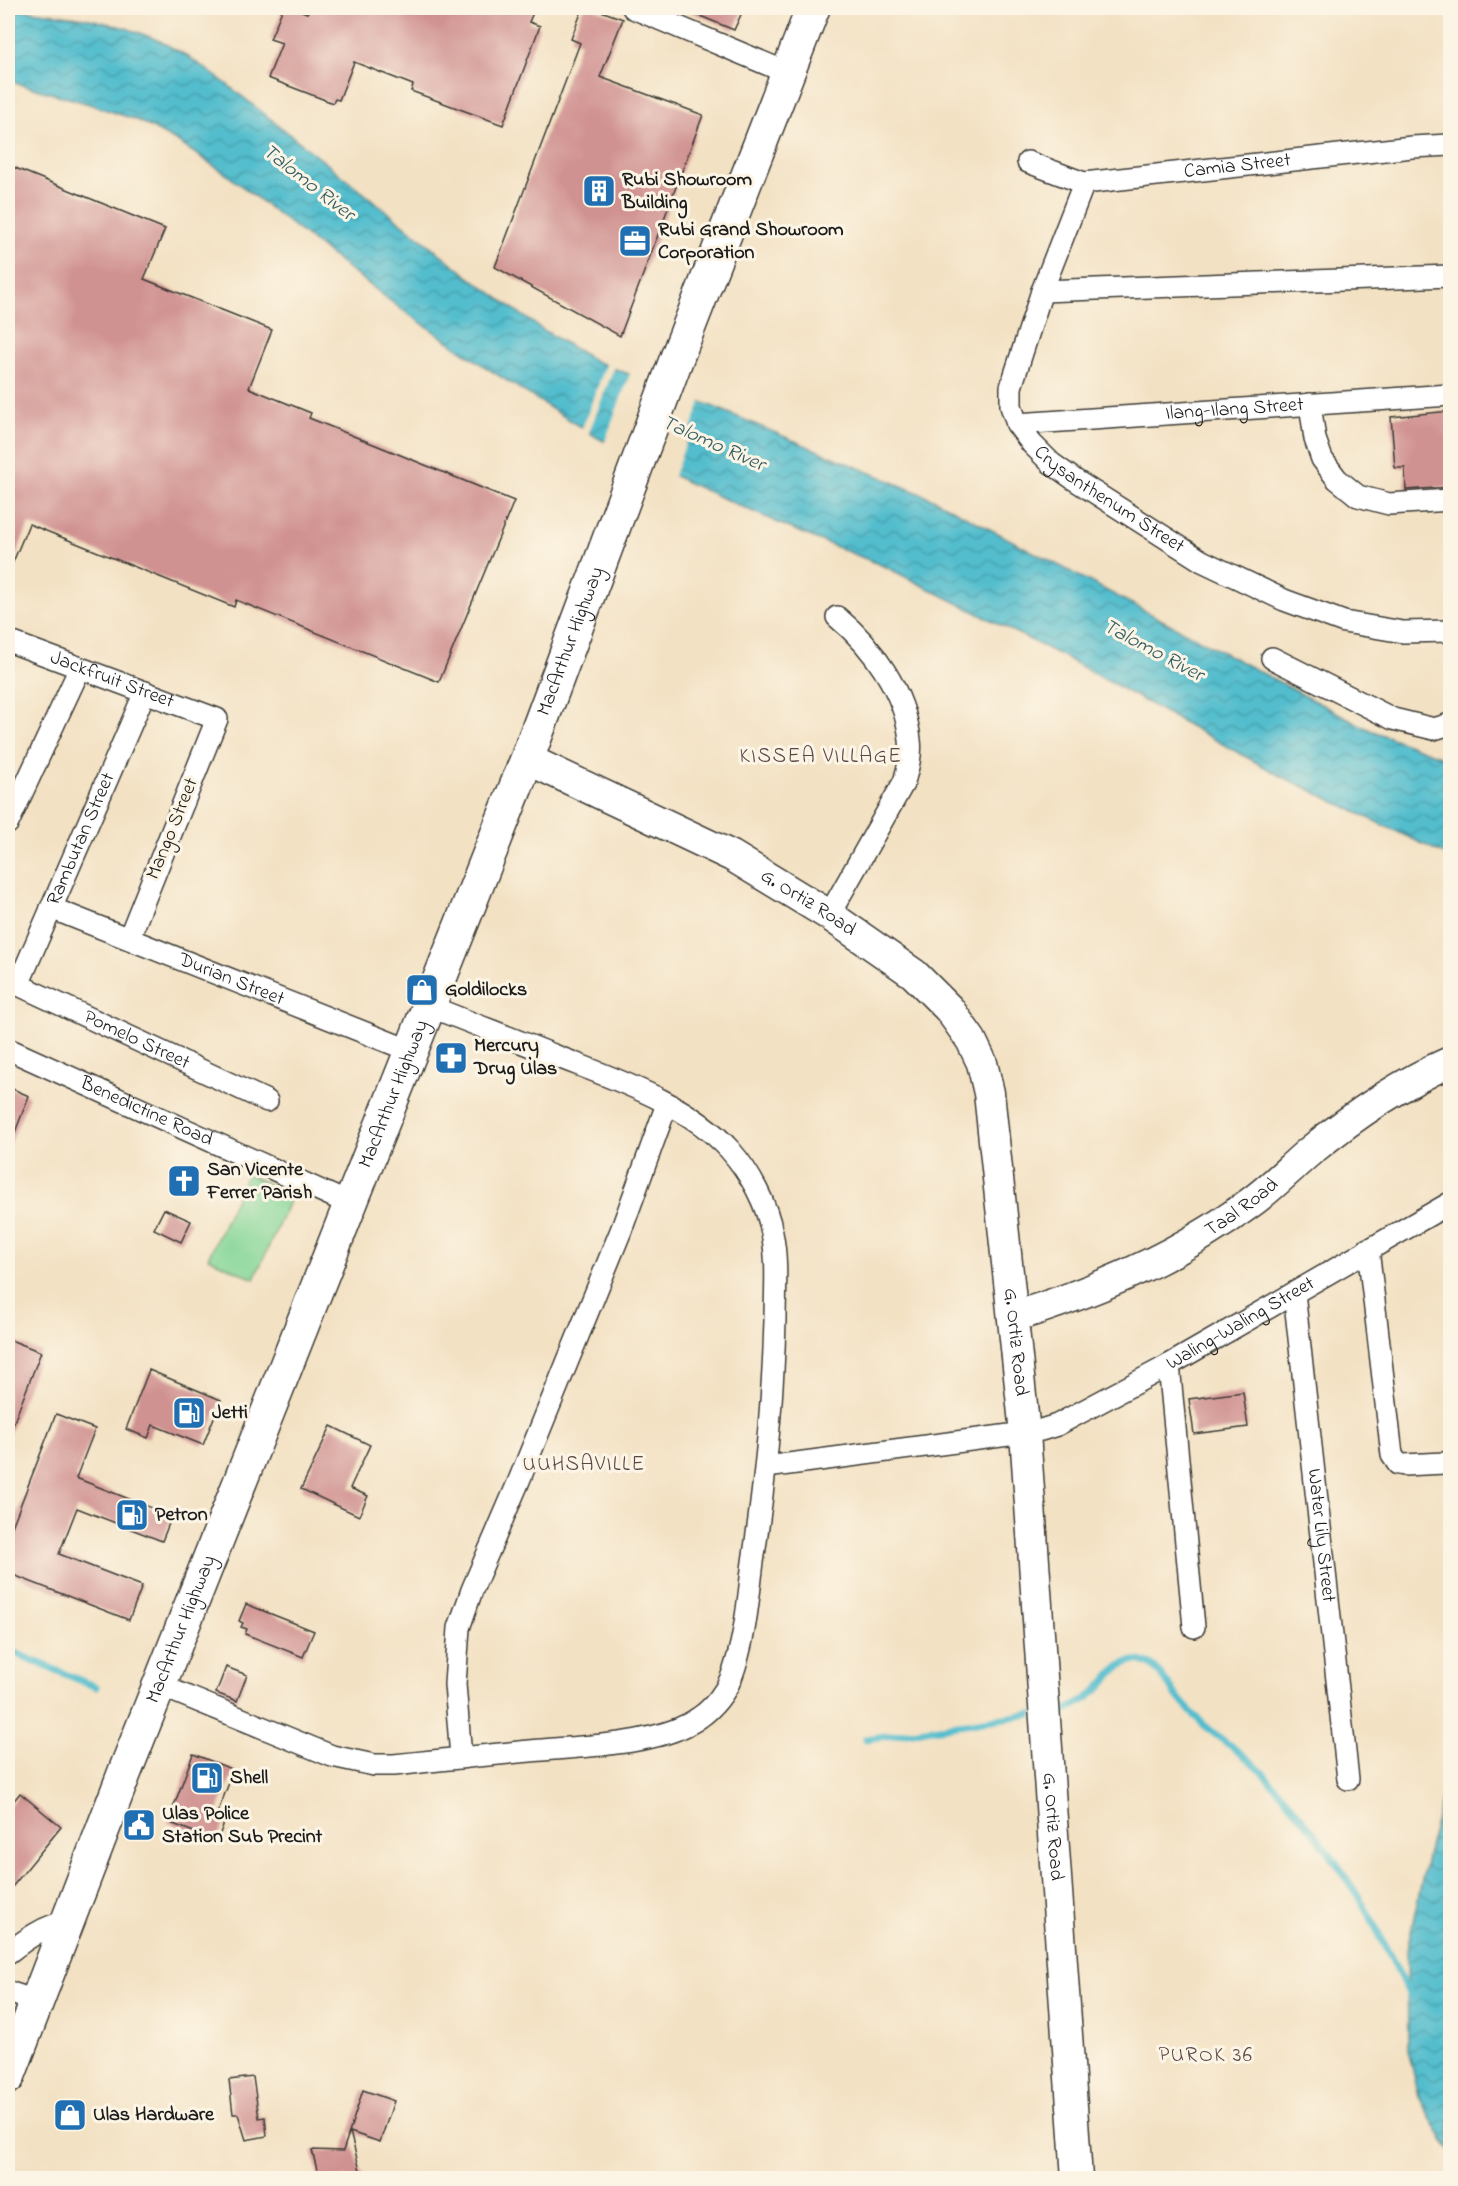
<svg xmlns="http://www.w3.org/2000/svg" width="1458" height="2186" font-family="'Indie Flower',sans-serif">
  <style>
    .park { fill: #83d596; stroke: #507859; stroke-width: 1.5 }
    .water { fill: url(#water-waves); stroke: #376c74; stroke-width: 1.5 }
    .pier { fill: #f3e1c3 }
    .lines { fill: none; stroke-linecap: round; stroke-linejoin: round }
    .stream { stroke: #52bdcd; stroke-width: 7 }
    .building { fill: #d09291 }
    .street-casing { stroke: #3c3a35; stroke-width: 24 }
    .secondary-casing { stroke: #3c3a35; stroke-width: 33 }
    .highway-casing { stroke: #3c3a35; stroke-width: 36 }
    .street { stroke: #fff; stroke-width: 21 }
    .secondary { stroke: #fff; stroke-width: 30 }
    .highway { stroke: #fff; stroke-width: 33 }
    .labels { text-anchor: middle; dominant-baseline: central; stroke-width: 6; stroke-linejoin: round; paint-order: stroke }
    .street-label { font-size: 20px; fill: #1c1c1c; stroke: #fcf5e5 }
    .poi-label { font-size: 20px; font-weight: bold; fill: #1c1c1c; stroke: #fcf5e5; text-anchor: start }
    .water-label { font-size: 21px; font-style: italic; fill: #325c63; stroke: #fcf5e5 }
    .neighbourhood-label { font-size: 21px; letter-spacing: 1.5px; fill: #5b4545; stroke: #fcf5e5 }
  </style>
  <defs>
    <pattern id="water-waves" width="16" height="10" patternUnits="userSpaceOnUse" patternTransform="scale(1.5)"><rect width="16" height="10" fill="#52bdcd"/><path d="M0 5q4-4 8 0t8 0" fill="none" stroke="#4399a6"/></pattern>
  </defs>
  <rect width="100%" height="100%" fill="#fcf5e5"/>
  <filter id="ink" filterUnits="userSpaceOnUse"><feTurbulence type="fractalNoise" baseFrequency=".0167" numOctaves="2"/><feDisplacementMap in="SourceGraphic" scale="12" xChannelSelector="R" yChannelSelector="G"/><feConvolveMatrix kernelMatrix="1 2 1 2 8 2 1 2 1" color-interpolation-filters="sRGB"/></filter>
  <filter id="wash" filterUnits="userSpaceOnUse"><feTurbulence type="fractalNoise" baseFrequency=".008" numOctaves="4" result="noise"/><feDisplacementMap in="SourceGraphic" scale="24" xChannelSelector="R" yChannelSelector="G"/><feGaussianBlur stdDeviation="1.35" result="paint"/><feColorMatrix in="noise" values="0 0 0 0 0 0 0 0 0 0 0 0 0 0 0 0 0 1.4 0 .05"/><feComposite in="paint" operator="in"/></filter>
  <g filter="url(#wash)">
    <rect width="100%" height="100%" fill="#f3e1c3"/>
    <!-- park -->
    <polygon class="park" points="247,1174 292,1195 254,1279 208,1258"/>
    <!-- water -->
    <g class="water">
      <polygon points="8,8 86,18 126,28 158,40 187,56 224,82 468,276 543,330 595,361 714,407 933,499 1370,730 1450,760 1450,857 1279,775 1066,658 886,567 792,529 693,485 598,438 490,370 401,309 222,171 178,142 137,120 86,103 8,81"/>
      <polygon points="1450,1735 1450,2149 1443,2140 1419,2097 1408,2049 1407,1950 1428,1852 1446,1783"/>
    </g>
    <!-- pier -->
    <g class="pier">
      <polygon points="607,362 615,365 588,435 581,431"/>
      <polygon points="631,371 702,399 673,478 604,444"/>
    </g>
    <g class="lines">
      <!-- stream -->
      <g class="stream">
        <polyline points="8,1650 96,1687"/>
        <path d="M1064 1711C1075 1706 1086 1700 1095 1692 1107 1682 1115 1664 1133 1661 1155 1658 1165 1682 1177 1696 1183 1704 1191 1712 1198 1719 1217 1739 1242 1751 1261 1771 1300 1813 1337 1859 1365 1908 1382 1937 1395 1968 1411 1997"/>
        <polyline points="866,1739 1031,1714"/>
      </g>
    </g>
    <g id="blocks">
      <!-- building -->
      <g class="building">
        <polygon points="283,8 293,8 307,13 310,8 535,8 529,22 540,26 503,125 411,91 413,85 354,62 339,100 335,99 333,103 268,78 282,43 270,39"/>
        <polygon points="583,8 593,8 623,19 600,77 703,115 620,336 495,267 580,43 571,39"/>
        <polygon points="681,8 744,8 734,30"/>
        <polygon points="8,165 165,229 144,279 272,330 249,388 311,413 309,418 514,501 439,682 236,600 234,607 29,524 8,574"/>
        <polygon points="1450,411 1450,487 1406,490 1405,468 1395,468 1391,417"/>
        <polygon points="8,1087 29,1096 9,1148 8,1148"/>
        <polygon points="164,1209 191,1221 181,1242 154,1229"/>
        <polygon points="8,1339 41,1352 9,1435 8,1435"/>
        <polygon points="149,1370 221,1400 203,1445 153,1425 148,1438 126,1429"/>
        <polygon points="1243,1392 1248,1427 1194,1434 1189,1399"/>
        <polygon points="56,1414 95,1429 76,1478 172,1516 162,1541 77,1508 59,1554 142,1586 129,1620 8,1573 8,1537"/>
        <polygon points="331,1426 370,1445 350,1488 368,1496 359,1516 301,1489"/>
        <polygon points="246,1604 314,1631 303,1657 245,1634 247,1629 241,1627 243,1623 239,1621"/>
        <polygon points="226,1667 247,1675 237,1701 216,1693"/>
        <polygon points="193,1754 234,1770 215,1819 224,1823 217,1841 168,1822"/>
        <polygon points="20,1793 61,1827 8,1892 8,1808"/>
        <polygon points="253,2077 259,2118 265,2117 267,2136 246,2140 238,2114 233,2114 229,2080"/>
        <polygon points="363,2090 394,2101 380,2142 350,2132 362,2178 319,2178 312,2150 343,2151"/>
      </g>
    </g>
  </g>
  <g filter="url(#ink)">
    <use href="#blocks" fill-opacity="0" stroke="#3c3a35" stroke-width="1.5"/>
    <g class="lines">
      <defs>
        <g id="street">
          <polyline points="633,8 788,73"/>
          <path id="s1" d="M1028 162 1084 183 1412 147 1450 145"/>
          <path id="s2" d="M1084 183 1042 291 1011 387V406L1017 424 1032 444 1051 463 1075 480 1202 561 1284 600 1344 622 1403 632 1450 631"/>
          <polyline points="1042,291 1450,276"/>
          <polyline points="1310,404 1315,439 1322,459 1337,479 1358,496 1389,504 1450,500"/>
          <path id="s3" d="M1017 424 1450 395"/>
          <path id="s4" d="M8 641 217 719 129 938"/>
          <polyline points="1272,658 1393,719 1434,729 1450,724"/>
          <polyline points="8,823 80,668"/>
          <path id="s5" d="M51 908 411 1051"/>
          <path d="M829 915 904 782C908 768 912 754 910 740 905 692 873 647 837 617"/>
          <path id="s6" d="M8 980 267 1101"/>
          <path id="s7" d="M18 985 145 692"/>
          <path id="s8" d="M8 1049 350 1204"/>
          <polyline points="1368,1249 1392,1455 1398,1464 1404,1465 1445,1463 1450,1461"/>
          <path id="s9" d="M1294 1293 1348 1779"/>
          <polyline points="1169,1365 1194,1627"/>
          <path id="s10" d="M766 1467 1025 1433 1041 1430 1057 1425 1169 1365 1450 1203"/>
          <path d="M159 1685 332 1756 374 1765H394C439 1760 485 1755 530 1751 578 1746 661 1746 700 1717 713 1708 725 1693 731 1678 745 1642 748 1601 753 1562 765 1482 773 1401 775 1320 775 1291 778 1261 772 1233 767 1204 750 1173 730 1150 688 1103 614 1079 556 1056 514 1039 471 1023 429 1006"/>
          <polyline points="461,1757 455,1684 459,1628 472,1590 518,1483 622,1228 667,1104"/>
          <path d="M8 1953C25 1940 45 1925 67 1922"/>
          <polyline points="8,1992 36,2001"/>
        </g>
        <g id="secondary">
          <path id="s11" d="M527 759 732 856 829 915 914 974 949 1009 971 1040 982 1063 989 1093 1025 1433 1077 2178"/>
          <path id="s12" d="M1013 1317C1098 1291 1179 1256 1250 1203 1271 1188 1289 1169 1309 1152 1352 1117 1399 1084 1450 1062"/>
        </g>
        <g id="highway">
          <path id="s13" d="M8 2077 124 1774 527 759 676 360 813 8"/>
        </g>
      </defs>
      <!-- street casing -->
      <use href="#street" class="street-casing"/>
      <!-- secondary casing -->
      <use href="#secondary" class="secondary-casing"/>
      <!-- highway casing -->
      <use href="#highway" class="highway-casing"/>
      <!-- street -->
      <use href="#street" class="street"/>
      <!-- secondary -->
      <use href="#secondary" class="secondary"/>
      <!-- highway -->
      <use href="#highway" class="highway"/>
    </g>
  </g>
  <!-- icons -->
  <defs>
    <symbol id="building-square" viewBox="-11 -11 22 22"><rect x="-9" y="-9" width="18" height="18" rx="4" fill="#1f6fb2" stroke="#fcf5e5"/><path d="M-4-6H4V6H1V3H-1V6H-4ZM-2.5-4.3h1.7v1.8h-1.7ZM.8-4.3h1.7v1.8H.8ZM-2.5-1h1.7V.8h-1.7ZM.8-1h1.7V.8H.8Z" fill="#fff"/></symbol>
    <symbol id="office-square" viewBox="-11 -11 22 22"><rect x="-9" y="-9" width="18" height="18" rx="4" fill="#1f6fb2" stroke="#fcf5e5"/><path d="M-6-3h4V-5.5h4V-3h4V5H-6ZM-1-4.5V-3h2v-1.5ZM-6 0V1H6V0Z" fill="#fff"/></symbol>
    <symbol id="shop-square" viewBox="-11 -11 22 22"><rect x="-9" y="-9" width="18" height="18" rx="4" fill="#1f6fb2" stroke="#fcf5e5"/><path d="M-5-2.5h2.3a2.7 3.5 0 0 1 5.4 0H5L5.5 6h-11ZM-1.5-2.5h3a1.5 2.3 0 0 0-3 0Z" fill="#fff"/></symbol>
    <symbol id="pharmacy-square" viewBox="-11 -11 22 22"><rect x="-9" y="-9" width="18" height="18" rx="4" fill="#1f6fb2" stroke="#fcf5e5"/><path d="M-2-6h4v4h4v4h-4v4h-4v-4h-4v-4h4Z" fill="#fff"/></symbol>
    <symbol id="church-square" viewBox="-11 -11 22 22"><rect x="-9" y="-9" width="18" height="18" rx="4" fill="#1f6fb2" stroke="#fcf5e5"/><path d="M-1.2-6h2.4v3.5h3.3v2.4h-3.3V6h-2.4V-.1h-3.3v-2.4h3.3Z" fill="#fff"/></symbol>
    <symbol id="fuel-square" viewBox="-11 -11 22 22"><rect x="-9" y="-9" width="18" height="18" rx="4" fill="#1f6fb2" stroke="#fcf5e5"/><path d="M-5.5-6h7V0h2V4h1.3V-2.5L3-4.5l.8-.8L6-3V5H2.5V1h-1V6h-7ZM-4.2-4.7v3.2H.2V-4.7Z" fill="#fff"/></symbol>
    <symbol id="civic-square" viewBox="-11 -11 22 22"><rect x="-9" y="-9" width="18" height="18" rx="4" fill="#1f6fb2" stroke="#fcf5e5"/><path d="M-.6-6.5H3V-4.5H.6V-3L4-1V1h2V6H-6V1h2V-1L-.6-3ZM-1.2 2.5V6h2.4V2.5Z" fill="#fff"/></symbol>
  </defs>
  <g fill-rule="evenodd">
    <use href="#building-square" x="580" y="172" width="38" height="38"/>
    <use href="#office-square" x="616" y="222" width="38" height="38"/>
    <use href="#shop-square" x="403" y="971" width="38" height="38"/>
    <use href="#pharmacy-square" x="432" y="1039" width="38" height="38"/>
    <use href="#church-square" x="165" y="1162" width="38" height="38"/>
    <use href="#fuel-square" x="170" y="1394" width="38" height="38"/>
    <use href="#fuel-square" x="113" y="1496" width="38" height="38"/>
    <use href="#fuel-square" x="188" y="1759" width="38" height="38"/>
    <use href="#civic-square" x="120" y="1806" width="38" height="38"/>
    <use href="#shop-square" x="51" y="2096" width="38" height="38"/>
  </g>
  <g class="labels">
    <!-- street labels -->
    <g class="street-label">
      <text stroke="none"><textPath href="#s1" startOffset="214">Camia Street</textPath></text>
      <text stroke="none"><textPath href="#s3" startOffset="218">Ilang-Ilang Street</textPath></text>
      <text stroke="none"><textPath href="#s2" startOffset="375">Crysanthenum Street</textPath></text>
      <text stroke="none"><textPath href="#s13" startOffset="1542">MacArthur Highway</textPath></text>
      <text stroke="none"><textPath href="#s4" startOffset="111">Jackfruit Street</textPath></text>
      <text transform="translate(173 829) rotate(-68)">Mango Street</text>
      <text stroke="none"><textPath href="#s7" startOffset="159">Rambutan Street</textPath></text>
      <text stroke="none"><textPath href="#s11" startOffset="316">G. Ortiz Road</textPath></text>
      <text stroke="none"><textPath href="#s5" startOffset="194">Durian Street</textPath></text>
      <text stroke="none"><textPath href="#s6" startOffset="142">Pomelo Street</textPath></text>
      <text stroke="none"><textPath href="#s13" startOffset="1056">MacArthur Highway</textPath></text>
      <text stroke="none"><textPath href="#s8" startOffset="152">Benedictine Road</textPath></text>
      <text stroke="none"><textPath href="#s12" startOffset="255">Taal Road</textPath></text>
      <text stroke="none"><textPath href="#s10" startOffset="504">Waling-Waling Street</textPath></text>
      <text stroke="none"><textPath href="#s11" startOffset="838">G. Ortiz Road</textPath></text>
      <text stroke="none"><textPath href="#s9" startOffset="244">Water Lily Street</textPath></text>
      <text stroke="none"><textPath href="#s13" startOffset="480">MacArthur Highway</textPath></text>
      <text stroke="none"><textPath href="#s11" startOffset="1324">G. Ortiz Road</textPath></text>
    </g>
    <!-- poi labels -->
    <g class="poi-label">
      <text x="622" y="180">Rubi Showroom<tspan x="622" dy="23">Building</tspan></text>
      <text x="658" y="230">Rubi Grand Showroom<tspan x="658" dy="23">Corporation</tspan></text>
      <text x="445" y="990">Goldilocks</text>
      <text x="474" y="1046">Mercury<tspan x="474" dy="23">Drug Ulas</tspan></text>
      <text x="207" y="1170">San Vicente<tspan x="207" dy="23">Ferrer Parish</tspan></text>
      <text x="212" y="1413">Jetti</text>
      <text x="155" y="1515">Petron</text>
      <text x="230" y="1778">Shell</text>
      <text x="162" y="1814">Ulas Police<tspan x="162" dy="23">Station Sub Precint</tspan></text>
      <text x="93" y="2115">Ulas Hardware</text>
    </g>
    <!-- water labels -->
    <g class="water-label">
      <text transform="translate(308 183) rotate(38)">Talomo River</text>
      <text transform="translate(713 444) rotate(24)">Talomo River</text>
      <text transform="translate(1153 651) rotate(28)">Talomo River</text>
    </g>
    <!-- neighbourhood labels -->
    <g class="neighbourhood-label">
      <text x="821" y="757">KISSEA VILLAGE</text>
      <text x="584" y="1465">UUHSAVILLE</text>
      <text x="1206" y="2056">PUROK 36</text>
    </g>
  </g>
  <!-- margin -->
  <rect width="1458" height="2186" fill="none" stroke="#fcf5e5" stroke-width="30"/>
</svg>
